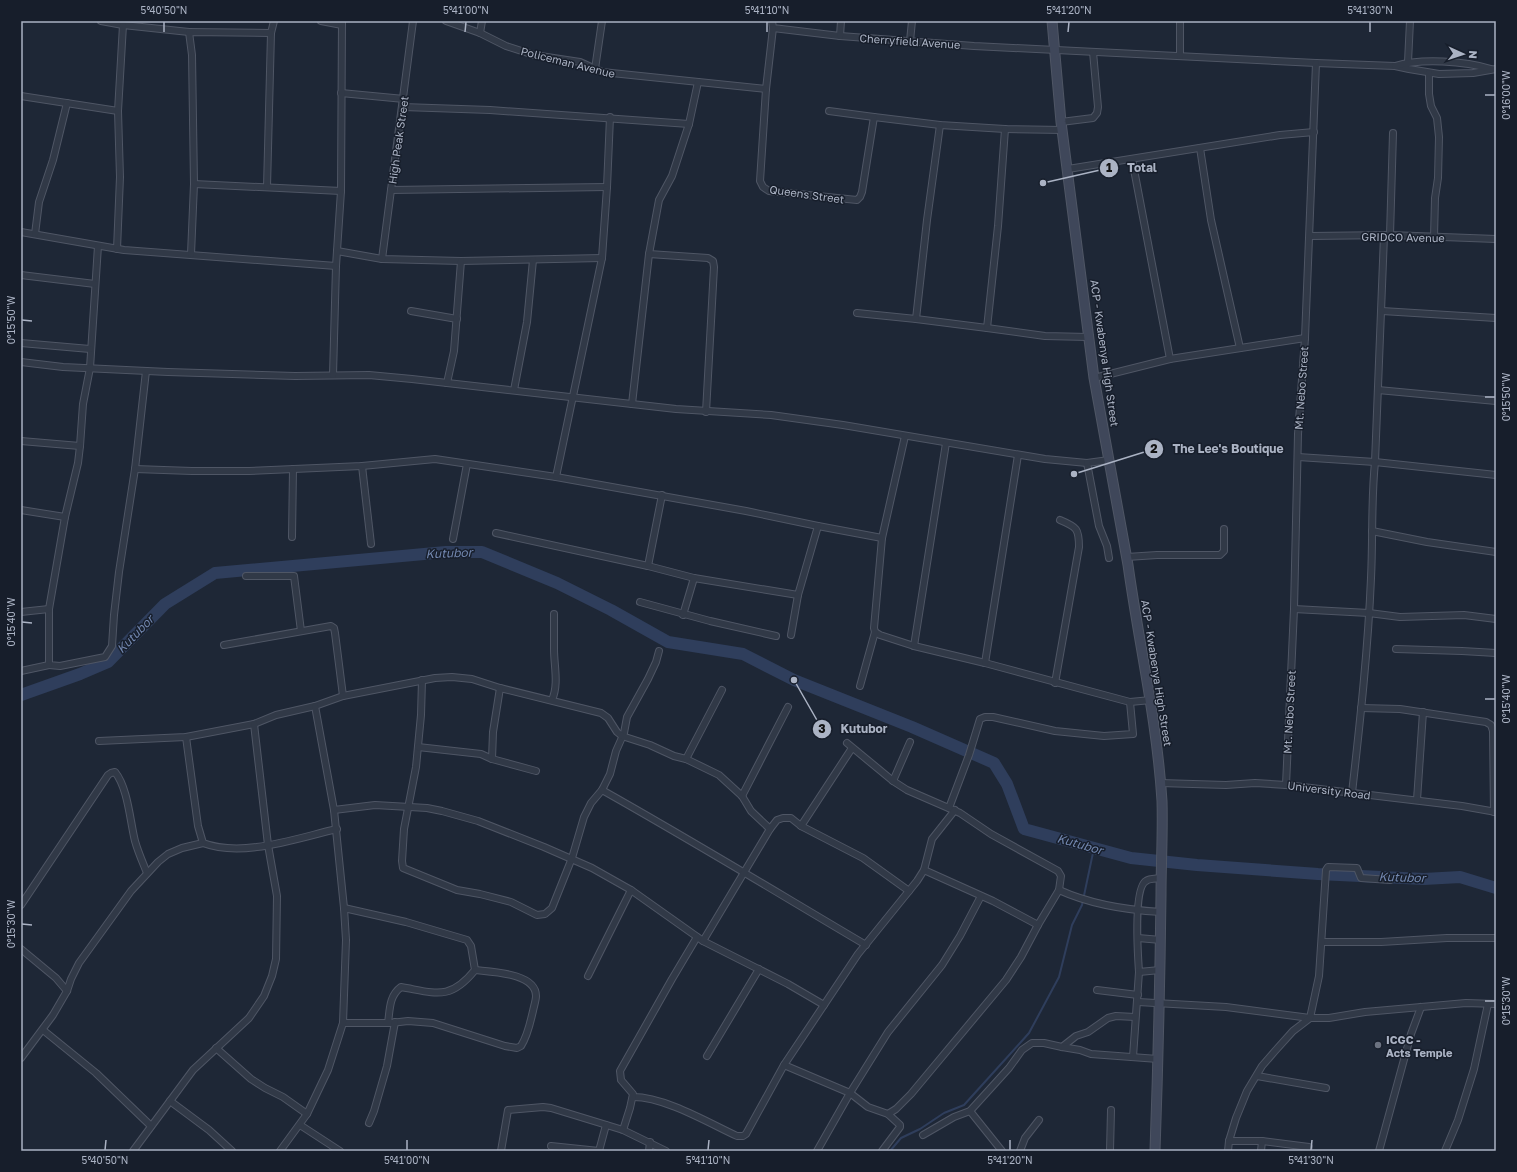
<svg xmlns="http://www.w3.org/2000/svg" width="1517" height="1172" font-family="'Golos Text',sans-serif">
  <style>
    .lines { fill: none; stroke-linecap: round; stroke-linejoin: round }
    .stream { stroke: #2f3e5c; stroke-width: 2 }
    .river { stroke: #2f3e5c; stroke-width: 12 }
    .minor-casing { stroke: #4f5665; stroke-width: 8 }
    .secondary-casing { stroke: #4f5665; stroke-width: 11 }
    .minor { stroke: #313947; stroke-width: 6 }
    .secondary { stroke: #3f475a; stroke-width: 9 }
    .ticks { fill: none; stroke: #abb3c4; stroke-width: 1.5 }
    .worship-dot { fill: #6b7280; stroke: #171e2b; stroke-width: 1.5 }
    .labels { text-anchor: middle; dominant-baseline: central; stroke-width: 3; stroke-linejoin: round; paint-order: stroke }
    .street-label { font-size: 11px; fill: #abb3c4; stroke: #171e2b }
    .poi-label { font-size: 11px; font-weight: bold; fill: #abb3c4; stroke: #171e2b; text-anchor: start }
    .water-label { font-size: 12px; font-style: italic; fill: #7287af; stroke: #171e2b }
    .leader { fill: none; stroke: #abb3c4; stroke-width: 1.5 }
    .callout-dot { fill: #abb3c4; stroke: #171e2b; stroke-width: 1.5 }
    .mark-label { font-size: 12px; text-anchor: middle; font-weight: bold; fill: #111 }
    .callout-label { font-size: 12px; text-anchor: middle; font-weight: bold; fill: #abb3c4; stroke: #171e2b; stroke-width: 3; stroke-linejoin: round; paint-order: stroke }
    .neatline { fill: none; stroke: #abb3c4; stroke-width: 1.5 }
    .ticks-label { font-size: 10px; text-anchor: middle; fill: #abb3c4 }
  </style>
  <rect width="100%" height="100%" fill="#1e2736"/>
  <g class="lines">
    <!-- stream -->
    <polyline class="stream" points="890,1151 901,1138 920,1129 944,1113 964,1105 1029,1033 1059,977 1072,925 1082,905 1094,848"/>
    <!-- river -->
    <polyline class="river" points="21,695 80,674 108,662 165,604 215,573 446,552 482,552 557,583 611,610 668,642 743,654 794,680 912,727 994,763 1007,784 1024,829 1131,858 1197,865 1318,874 1424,879 1460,877 1496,888"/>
    <defs>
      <g id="minor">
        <polyline points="101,21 123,25 189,32"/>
        <polyline points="321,21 342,25"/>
        <polyline points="446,21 480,33 506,46 534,55 580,62 602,72 766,89"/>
        <polyline points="772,21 773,28 840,36 974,46 1316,63 1395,66 1409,69 1439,74 1473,73 1496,69"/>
        <polyline points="773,28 766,89 760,181 763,187 769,191 857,200 860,197 862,192 874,117 940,125 1005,129 1063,130"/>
        <polyline points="480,33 482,21"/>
        <polyline points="840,36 841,21"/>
        <polyline points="910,41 912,21"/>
        <polyline points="1180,56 1180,21"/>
        <polyline points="1408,62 1410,21"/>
        <path d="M1395 66C1421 58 1465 61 1491 69"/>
        <polyline points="595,69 602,21"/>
        <polyline points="1429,73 1429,94 1431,106 1437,118 1439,137 1438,178 1435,198 1434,237"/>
        <polyline points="341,93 404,99"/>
        <polyline points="21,96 118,111"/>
        <polyline points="403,107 490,110 689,124"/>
        <polyline points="829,111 874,117"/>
        <polyline points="1061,122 1093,118 1097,113 1098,107 1093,52"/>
        <polyline points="940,125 927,220 916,319 987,328 998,226 1005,129"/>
        <polyline points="1200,148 1211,220 1240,348"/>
        <polyline points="1132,159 1170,359"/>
        <polyline points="1068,169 1280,135 1314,132"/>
        <polyline points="194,184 341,191"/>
        <polyline points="267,187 271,33 274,21"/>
        <polyline points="391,190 607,187"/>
        <polyline points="21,232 124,250 336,266"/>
        <polyline points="35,234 39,202 53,160 67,103"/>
        <polyline points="1390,235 1393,133"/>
        <polyline points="1310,236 1390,235 1496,239"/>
        <polyline points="98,246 90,368 83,404 80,446 78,463 65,517 49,609 49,665 60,666 105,657 112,646 114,615 119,572 135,469 146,371"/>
        <polyline points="117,249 120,177 118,111 123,25"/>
        <polyline points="337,251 382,259 461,261 602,258"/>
        <polyline points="191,254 194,184 192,55 189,32 271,33"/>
        <polyline points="649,254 708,258 713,261 714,267 706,412"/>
        <polyline points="382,259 413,21"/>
        <polyline points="21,275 95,284"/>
        <polyline points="411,311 457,319"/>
        <polyline points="1382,311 1496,318"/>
        <polyline points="857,313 916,319"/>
        <polyline points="987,328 1045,336 1088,337"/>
        <polyline points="21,343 90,349"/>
        <polyline points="21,362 63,367 168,372 295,376 369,375 412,379 676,409 771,415 843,425 1045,459 1087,463 1109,460"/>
        <polyline points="333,375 336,266 341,191 342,21"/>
        <polyline points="1094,378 1170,359 1305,338"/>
        <polyline points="447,383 454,351 461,261"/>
        <polyline points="514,390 527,322 533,260"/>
        <polyline points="1378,390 1496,401"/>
        <polyline points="632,404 649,254 659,200 672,176 689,124 698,82"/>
        <polyline points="21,441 80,446"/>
        <polyline points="1298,457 1375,462 1496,475"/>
        <polyline points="1087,463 1099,526 1107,546 1109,558"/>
        <polyline points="362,466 371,544"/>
        <polyline points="135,469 192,471 249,471 362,466 435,459 556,477 746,511 818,526 882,538"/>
        <polyline points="556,477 602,258 607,187 610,117"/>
        <polyline points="21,510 65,517"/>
        <polyline points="1372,531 1427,542 1496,552"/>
        <polyline points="496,533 648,566 694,578 798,595"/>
        <polyline points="292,537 293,469"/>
        <polyline points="453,539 467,464"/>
        <polyline points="1127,557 1157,555 1220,555 1224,551 1224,529"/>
        <polyline points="648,566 662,495"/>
        <polyline points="246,576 294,576 301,631"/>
        <polyline points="640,602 710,621 776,636"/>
        <polyline points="1294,609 1369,613 1400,617 1464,615 1496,619"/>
        <polyline points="21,612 49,609"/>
        <polyline points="683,615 694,578"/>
        <polyline points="875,632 880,635 914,646 985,663 1130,702 1151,700"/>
        <polyline points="791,635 798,595 818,526"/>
        <polyline points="224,645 331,626 334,628 335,633 343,696"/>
        <polyline points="914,646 946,443"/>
        <polyline points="1396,649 1462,651 1496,653"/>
        <polyline points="985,663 1018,455"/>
        <polyline points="21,671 49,665"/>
        <polyline points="422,680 421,715 416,767 404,829 402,861 403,868 457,890 480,894 511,902 537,915 545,914 552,908 572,858 584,817 591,803 602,790 610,774 616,751 624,733 627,717 648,679 656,662 659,651"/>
        <path d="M1055 683 1079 547C1079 529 1077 527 1060 520"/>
        <polyline points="860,686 875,632 874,628 882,538 905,436"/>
        <path d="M552 700C559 684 554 666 554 649 554 637 554 626 554 614"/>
        <polyline points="1361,708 1400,709 1486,722 1491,725 1493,731 1494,812"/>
        <path d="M186 737 198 826 203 843C243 858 297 838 337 829"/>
        <polyline points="99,741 186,737 254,724 276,715 315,706 343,696 435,678 452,677 472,679 500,688 601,713 608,718 617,732 622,736 650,745 674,756 686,759 719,775 742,796 751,811 770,829"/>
        <polyline points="847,743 893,781 907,790 960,813 991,834 1058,871 1061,876 1059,890 1038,925 1021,957 1006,980 911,1094 896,1109 888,1114"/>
        <polyline points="418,747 481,754 492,759 536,771"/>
        <polyline points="492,759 493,732 500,688"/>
        <polyline points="686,759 722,690"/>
        <polyline points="893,781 910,742"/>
        <polyline points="1160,783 1226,785 1255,783 1286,785 1462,806 1496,812"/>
        <polyline points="1286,785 1294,609 1298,434 1305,338 1316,63"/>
        <path d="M602 790C691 840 778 893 866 945"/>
        <path d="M1352 793C1360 722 1368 650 1371 578 1373 539 1371 501 1375 462L1384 236"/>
        <polyline points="742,796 788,707"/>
        <polyline points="1417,800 1423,712"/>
        <polyline points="949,808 969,755 980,719 985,717 993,717 1055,731 1104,736 1133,734 1130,702"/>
        <polyline points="334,810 375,805 427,808 442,811 478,821 544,847 592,868 631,890 703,941 788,984 824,1005"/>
        <polyline points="801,826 852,748"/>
        <polyline points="924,870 993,901 1038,925"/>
        <path d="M1059 890C1092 905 1126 910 1161 912"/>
        <path d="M21 905 108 775 111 773 115 772C128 788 130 821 135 841 138 852 143 863 147 873"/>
        <path d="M344 908 406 922 467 940 471 946 475 970C450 1001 436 993 401 987 389 996 390 1009 388 1023"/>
        <polyline points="1138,938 1161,940"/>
        <polyline points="703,941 770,829 777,820 783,818 791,818 801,826 863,858 909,891"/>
        <polyline points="1322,942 1381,942 1447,938 1496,938"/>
        <polyline points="21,949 56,978 67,991"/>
        <path d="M1160 970 1139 972C1138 957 1133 888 1146 881 1150 878 1157 879 1161 878"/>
        <polyline points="588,976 631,890"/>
        <polyline points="1097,990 1138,995"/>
        <polyline points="1138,1002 1226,1007 1310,1018 1329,1018 1365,1012 1466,1003 1496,1004"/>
        <path d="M343 1023H391L408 1021 433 1023 505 1046 517 1048 521 1046C528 1035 530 1023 533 1011 534 1006 536 1000 536 996 536 973 492 972 475 970"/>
        <polyline points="43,1030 96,1073 151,1126"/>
        <polyline points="1062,1047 1076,1036 1088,1032 1108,1018 1116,1016 1135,1017"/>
        <polyline points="216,1048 251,1079 265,1088 283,1097 307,1114"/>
        <polyline points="707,1056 759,969"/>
        <polyline points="1133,1057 1139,972"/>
        <polyline points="21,1058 53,1015 67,991 71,979 79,963 131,891 158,862 168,854 182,848 203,843"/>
        <polyline points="784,1065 850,1093 868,1107 888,1114 900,1125 900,1127 882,1151"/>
        <polyline points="1257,1076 1326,1088"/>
        <path d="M633 1097C665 1097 707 1122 737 1136H743L746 1134 784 1065 858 954 917 881 924 870 932 839 955 810"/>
        <polyline points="170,1101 209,1130 232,1151"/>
        <polyline points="970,1111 1002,1151"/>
        <polyline points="369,1123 374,1111 387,1066 395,1022"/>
        <polyline points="300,1125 340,1151"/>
        <polyline points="623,1130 630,1108 633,1094 621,1080 620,1071 672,979 697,937"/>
        <polyline points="923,1135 954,1117 970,1111 1009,1068 1022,1050 1032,1043 1044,1043 1062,1047 1080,1050 1091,1054 1158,1059"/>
        <polyline points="1229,1141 1262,1141 1309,1147"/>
        <polyline points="551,1146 599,1151"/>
        <polyline points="133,1151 193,1070 249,1018 264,996 272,976 276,959 277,896 268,845 254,724"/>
        <polyline points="280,1151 307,1114 328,1070 343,1023 346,940 344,908 334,810 315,706"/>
        <polyline points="501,1151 508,1110 543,1107 551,1108 623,1130 666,1151"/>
        <polyline points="599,1151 606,1125"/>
        <polyline points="649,1151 650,1142"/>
        <polyline points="817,1151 850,1093 888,1032 942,965 960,936 981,896"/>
        <polyline points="1020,1151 1025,1138 1039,1120"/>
        <polyline points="1110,1151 1111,1110"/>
        <polyline points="1228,1151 1229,1141 1236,1118 1247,1091 1262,1066 1275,1051 1293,1031 1310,1018 1319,976 1326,870 1328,867 1357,868 1361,878 1390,880"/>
        <polyline points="1261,1151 1262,1141"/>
        <polyline points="1379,1151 1411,1034 1421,1007"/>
        <polyline points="1445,1151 1458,1120 1474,1069 1488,1004"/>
      </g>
      <path id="secondary" d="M1052 21 1061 122 1094 378 1128 565C1139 644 1157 721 1162 801 1163 832 1161 864 1161 895 1160 980 1158 1066 1155 1151"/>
    </defs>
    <!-- minor casing -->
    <use href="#minor" class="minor-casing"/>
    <!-- secondary casing -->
    <use href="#secondary" class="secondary-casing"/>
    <!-- minor -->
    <use href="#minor" class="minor"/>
    <!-- secondary -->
    <use href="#secondary" class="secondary"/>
  </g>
  <!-- ticks -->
  <path class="ticks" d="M164 32V22M465 32 466 22M767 32V22M1068 32 1069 22M1370 32V22M1485 95H1495M22 320 32 321M1485 397H1495M22 622 32 623M1485 699H1495M22 924 32 925M1485 1001H1495M105 1150 106 1140M407 1150V1140M708 1150 709 1140M1010 1150V1140M1311 1150 1312 1140"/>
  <!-- markers -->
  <circle class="worship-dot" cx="1378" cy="1045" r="4"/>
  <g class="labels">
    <!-- street labels -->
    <g class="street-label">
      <text transform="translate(910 41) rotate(4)">Cherryfield Avenue</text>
      <text transform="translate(568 62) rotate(14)">Policeman Avenue</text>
      <text transform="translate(398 140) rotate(-82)">High Peak Street</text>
      <text transform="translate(807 194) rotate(8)">Queens Street</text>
      <text transform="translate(1403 237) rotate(1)">GRIDCO Avenue</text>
      <text transform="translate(1105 353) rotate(82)">ACP - Kwabenya High Street</text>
      <text transform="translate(1301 388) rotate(-86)">Mt. Nebo Street</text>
      <text transform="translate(1157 673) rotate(81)">ACP - Kwabenya High Street</text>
      <text transform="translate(1289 712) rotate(-87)">Mt. Nebo Street</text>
      <text transform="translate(1329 790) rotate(7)">University Road</text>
    </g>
    <!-- poi labels -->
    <g class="poi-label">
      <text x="1386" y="1039">ICGC -<tspan x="1386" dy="13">Acts Temple</tspan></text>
    </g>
    <!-- water labels -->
    <g class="water-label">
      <text transform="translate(449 553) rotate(-2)">Kutubor</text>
      <text transform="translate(135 634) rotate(-46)">Kutubor</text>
      <text transform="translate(1080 844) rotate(16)">Kutubor</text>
      <text transform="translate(1402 877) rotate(2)">Kutubor</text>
    </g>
  </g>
  <!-- callouts -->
  <path class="leader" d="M1043 183L1109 168M1074 474L1154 449M794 680L822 729"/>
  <g class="callout-dot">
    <circle cx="1043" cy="183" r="4"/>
    <circle cx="1074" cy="474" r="4"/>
    <circle cx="794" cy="680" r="4"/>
    <circle cx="1109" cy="168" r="10"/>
    <circle cx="1154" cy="449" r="10"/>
    <circle cx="822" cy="729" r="10"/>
  </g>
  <g class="mark-label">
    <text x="1109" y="172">1</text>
    <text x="1154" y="453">2</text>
    <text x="822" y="733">3</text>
  </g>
  <g class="callout-label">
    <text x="1142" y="172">Total</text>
    <text x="1228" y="453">The Lee's Boutique</text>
    <text x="864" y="733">Kutubor</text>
  </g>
  <!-- border -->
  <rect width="1517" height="1172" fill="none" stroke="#171e2b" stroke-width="44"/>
  <!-- north arrow -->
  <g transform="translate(1463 54) rotate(93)" stroke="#171e2b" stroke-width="3" paint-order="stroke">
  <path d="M0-3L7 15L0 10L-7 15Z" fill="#abb3c4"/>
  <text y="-6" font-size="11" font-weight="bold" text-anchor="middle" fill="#abb3c4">N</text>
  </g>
  <rect x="22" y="22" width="1473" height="1128" class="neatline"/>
  <g class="ticks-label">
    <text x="164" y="14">5°40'50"N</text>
    <text x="466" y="14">5°41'00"N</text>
    <text x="767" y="14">5°41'10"N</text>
    <text x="1069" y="14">5°41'20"N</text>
    <text x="1370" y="14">5°41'30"N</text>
    <text transform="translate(1506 95) rotate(-90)" y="4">0°16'00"W</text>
    <text transform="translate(11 320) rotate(-90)" y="4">0°15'50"W</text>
    <text transform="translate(1506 397) rotate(-90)" y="4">0°15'50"W</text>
    <text transform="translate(11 622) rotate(-90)" y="4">0°15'40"W</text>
    <text transform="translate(1506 699) rotate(-90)" y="4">0°15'40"W</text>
    <text transform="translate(11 924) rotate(-90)" y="4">0°15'30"W</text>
    <text transform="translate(1506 1001) rotate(-90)" y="4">0°15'30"W</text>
    <text x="105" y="1164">5°40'50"N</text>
    <text x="407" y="1164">5°41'00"N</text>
    <text x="708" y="1164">5°41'10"N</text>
    <text x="1010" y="1164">5°41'20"N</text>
    <text x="1311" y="1164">5°41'30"N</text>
  </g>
</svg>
